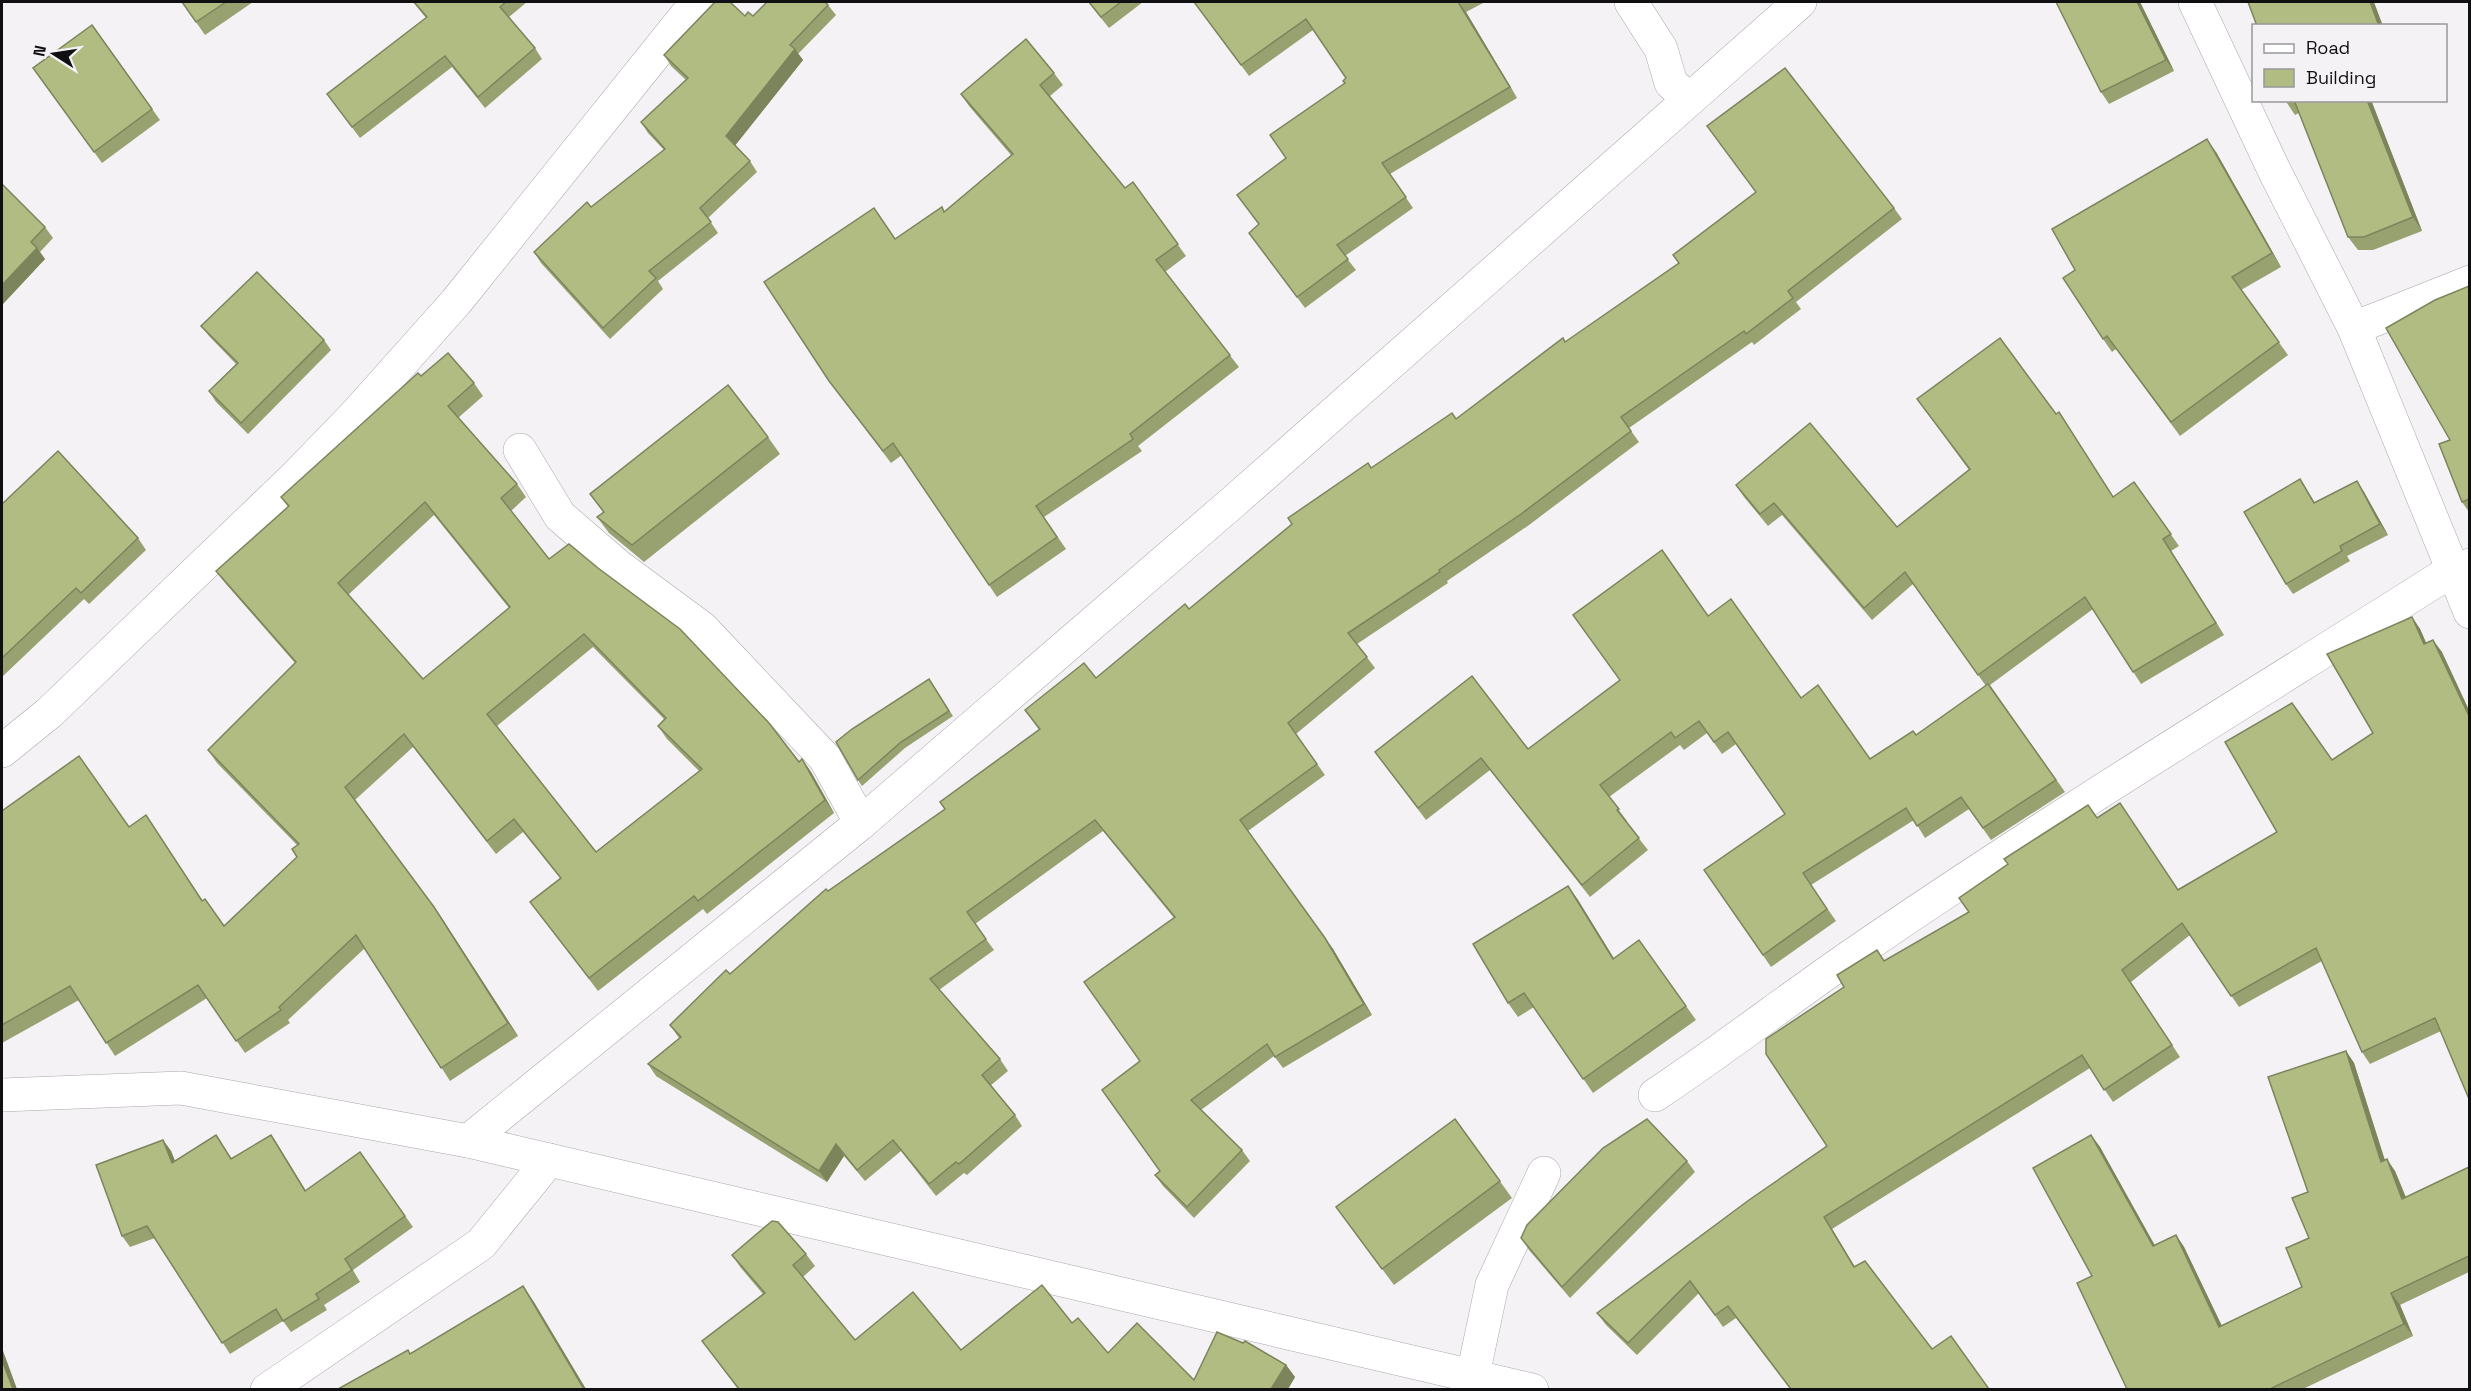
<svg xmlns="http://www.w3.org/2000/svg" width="2471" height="1391" font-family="'Space Grotesk',sans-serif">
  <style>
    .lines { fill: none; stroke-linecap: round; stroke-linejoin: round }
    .minor-casing { stroke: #aaa7ab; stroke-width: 34 }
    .tertiary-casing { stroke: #aaa7ab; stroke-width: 34 }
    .minor { stroke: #fff; stroke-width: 33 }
    .tertiary { stroke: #fff; stroke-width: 33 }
    .wall { fill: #98a271; fill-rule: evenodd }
    .shaded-wall { fill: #7c845c }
    .building { fill: #b1bc83; stroke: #7c845c; stroke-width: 1.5; fill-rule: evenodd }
  </style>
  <rect width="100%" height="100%" fill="#f5f2f6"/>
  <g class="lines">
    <defs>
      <g id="minor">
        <polyline points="1631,2 1661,49 1671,83 1689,99"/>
        <polyline points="2195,2 2274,170 2354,328 2470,612"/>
        <polyline points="2354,328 2470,282"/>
        <polyline points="520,450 560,516 618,566 702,628 825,758 861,823"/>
        <polyline points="2,751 49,713 295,477 356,414 456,302 697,2"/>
        <path d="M1655 1095C1723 1050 1787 1000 1854 954 2049 820 2252 697 2451 571L2470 565"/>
        <polyline points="468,1141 861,823 1232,503 1800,2"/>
        <polyline points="1473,1375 1492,1285 1544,1173"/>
        <polyline points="267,1390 481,1244 549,1160"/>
      </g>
      <polyline id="tertiary" points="2,1095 181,1088 468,1141 1532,1390"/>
    </defs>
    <!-- minor casing -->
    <use href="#minor" class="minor-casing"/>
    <!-- tertiary casing -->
    <use href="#tertiary" class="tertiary-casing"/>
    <!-- minor -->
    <use href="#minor" class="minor"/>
    <!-- tertiary -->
    <use href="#tertiary" class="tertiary"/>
  </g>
  <!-- wall -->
  <g class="wall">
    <polygon points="182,2 253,2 205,35"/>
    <polygon points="413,2 527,2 509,17 535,48 542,59 485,108 452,67 360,138 335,105 426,18"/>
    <polygon points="1088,2 1143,2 1109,28"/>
    <polygon points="1194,2 1485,2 1466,12 1517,98 1390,174 1413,208 1345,256 1356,270 1305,308 1257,244 1259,225 1237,195 1286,158 1345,83 1346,78 1313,30 1249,76"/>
    <polygon points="2140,2 2174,71 2109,104 2101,92"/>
    <polygon points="828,5 836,15 798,54 803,60 735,145 750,161 757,172 708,218 718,233 658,281 663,289 610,339 541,263 534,252 664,150 648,133 641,122 686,80 671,66 664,55 745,16"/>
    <polygon points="92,25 160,120 102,163 33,68"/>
    <polygon points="1054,73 1063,85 1050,96 1125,188 1133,182 1186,256 1165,272 1239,367 1138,446 1142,451 1044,517 1066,549 997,597 902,455 891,463 829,381 944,212 1011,155 969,106 961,94"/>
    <polygon points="2285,100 2371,100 2422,231 2373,250 2358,250 2348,237 2299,113 2295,115"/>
    <polygon points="2216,152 2281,267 2241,290 2288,355 2180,436 2116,349 2112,352 2103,339 2075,270"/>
    <polygon points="2,184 45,227 53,238 40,252 45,259 2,305"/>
    <polygon points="1894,208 1902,219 1796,302 1801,309 1754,345 1752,342 1629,428 1639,442 1529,525 1447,581 1448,583 1357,644 1375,668 1296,734 1325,775 1248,831 1333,949 1372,1015 1283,1068 1274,1056 1201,1110 1242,1150 1250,1161 1194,1218 1163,1186 1155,1175 1160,1171 1174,918 1103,831 975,924 994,950 939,990 1000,1059 1008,1071 990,1086 1015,1115 1022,1126 967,1175 964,1173 936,1196 901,1151 865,1181 844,1156 827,1182 656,1076 648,1064 679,1038 670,1025 828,891 945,809 1039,730 1025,710 1096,678 1189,609 1371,468 1456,419 1565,342"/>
    <polygon points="2469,286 2469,512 2462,502 2450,440"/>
    <polygon points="201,326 324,340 331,350 248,434 216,402 209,391 236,364 209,336"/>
    <path d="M421 376 474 383 483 396 458 418 517 484 526 497 511 511 549 559 799 762 802 759 811 772 834 813 707 914 703 909 598 991 530 902 560 878 523 832 496 854 413 747 355 800 443 920 518 1036 450 1081 365 948 288 1020 290 1023 245 1053 207 998 115 1056 79 1000 2 1043V811L129 827 146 815 203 901 224 926 297 857V845L217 763 208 750 295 663 226 584 216 571 288 507 281 497ZM434 515 509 608 423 679 348 595ZM593 647 664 719 658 726 667 739 699 771 596 852 497 726Z"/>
    <polygon points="1917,399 2056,414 2067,425 2113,497 2134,482 2179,546 2171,551 2224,635 2141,684 2093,609 1990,685 2065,792 1991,840 1969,809 1925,838 1914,820 1811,885 1836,921 1771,967 1704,870 1785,814 1736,744 1722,754 1707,733 1684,750 1680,745 1609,797 1627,821 1626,822 1648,850 1590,897 1490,770 1426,820 1375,752 1528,749 1708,616 1870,759 1916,735 1986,686 1913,584 1872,620 1782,515 1768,526 1744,497 1736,485 1897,527 1969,470"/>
    <polygon points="768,437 780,454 644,562 609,533 597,517 603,512 590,494"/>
    <polygon points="2300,479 2315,503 2357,481 2364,492 2388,535 2347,556 2350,561 2293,594 2286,584"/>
    <polygon points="2,504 138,538 146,550 89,604 84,599 2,677"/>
    <polygon points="2412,617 2420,629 2426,643 2442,652 2441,1031 2370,1064 2362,1052 2322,961 2239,1007 2190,935 2131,982 2180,1057 2113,1102 2090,1068 1832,1229 1855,1267 1932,1349 1989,1389 1790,1389 1736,1318 1723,1327 1699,1293 1637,1355 1606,1325 1597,1313 1827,1146 1844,987 1884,961 1969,912 2097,818 2178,889 2277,832 2332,760 2373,733"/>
    <polygon points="929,679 953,716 905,748 862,786 858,780"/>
    <polygon points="1568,886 1578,900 1614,959 1639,940 1696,1020 1593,1093 1534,1007 1518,1017 1508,1003"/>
    <polygon points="2346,1051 2354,1063 2385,1160 2395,1171 2406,1197 2469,1167 2469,1272 2400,1305 2413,1336 2303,1389 2127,1389 2092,1276 2091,1135 2100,1147 2154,1246 2176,1235 2184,1247 2222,1326 2302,1287 2309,1238 2308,1192"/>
    <polygon points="1455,1119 1512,1198 1394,1285 1336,1207"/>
    <polygon points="216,1135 232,1159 271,1135 279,1147 306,1191 360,1152 413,1227 353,1270 360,1282 324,1305 327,1310 291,1332 283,1321 230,1354 155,1238 130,1247 122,1236 163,1140 171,1151 175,1161"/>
    <polygon points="1687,1161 1695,1172 1570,1298 1529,1250 1521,1238"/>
    <polygon points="806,1254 815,1266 803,1277 855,1340 961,1350 1072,1323 1108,1353 1194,1380 1286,1365 1295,1377 1288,1389 738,1389 702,1341 763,1294 741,1268 732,1255"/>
  </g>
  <!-- shaded-wall -->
  <g class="shaded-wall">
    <polygon points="1458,2 1466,12 1517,98 1510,87"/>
    <polygon points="2137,2 2140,2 2174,71 2166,60"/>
    <polygon points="2370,2 2374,2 2383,26 2379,26"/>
    <polygon points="795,49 803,60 734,147 726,136"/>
    <polygon points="2367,100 2371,100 2422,231 2413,217"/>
    <polygon points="2207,139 2216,152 2281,267 2272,253"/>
    <polygon points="37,248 45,259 2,305 2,285"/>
    <polygon points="2357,481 2364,492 2388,535 2380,524"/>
    <polygon points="2163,539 2171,551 2224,635 2216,623"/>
    <polygon points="2412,617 2420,629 2432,656 2424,644"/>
    <polygon points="2433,640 2442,652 2469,710 2469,716"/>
    <polygon points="802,759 811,772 834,813 825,800"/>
    <polygon points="1568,886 1578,900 1623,973 1613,959"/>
    <polygon points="434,907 443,920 518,1036 508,1023"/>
    <polygon points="1325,938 1333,949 1372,1015 1364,1004"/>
    <polygon points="2346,1051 2354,1063 2389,1174 2381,1162"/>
    <polygon points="271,1135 279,1147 313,1203 305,1191"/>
    <polygon points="2091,1135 2100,1147 2162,1258 2153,1246"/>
    <polygon points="163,1140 171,1151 180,1174 172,1163"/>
    <polygon points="836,1144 844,1156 827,1182 819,1171"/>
    <polygon points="2387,1159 2395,1171 2411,1211 2402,1199"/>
    <polygon points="1824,1217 1832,1229 1862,1279 1854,1267"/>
    <polygon points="2176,1235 2184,1247 2228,1339 2219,1327"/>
    <polygon points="523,1286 534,1302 586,1389 584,1389"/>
    <polygon points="2391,1293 2400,1305 2413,1336 2404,1324"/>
    <polygon points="2,1348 17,1389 13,1389 2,1360"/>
    <polygon points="1286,1365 1295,1377 1288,1389 1271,1389"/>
  </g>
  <!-- building -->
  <g class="building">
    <polygon points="182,2 226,2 196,22"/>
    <polygon points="414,2 506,2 500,7 535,48 478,97 445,56 352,127 327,94 427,17"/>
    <polygon points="715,2 730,2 745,16 748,12 753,16 767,2 825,2 828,5 790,45 795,49 726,136 750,161 700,208 711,222 649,271 656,278 603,328 534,252 587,202 591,207 665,149 641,122 688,78 664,55"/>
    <polygon points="1089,2 1121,2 1101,17"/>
    <polygon points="1194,2 1458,2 1510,87 1382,163 1406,197 1337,245 1348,259 1297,297 1249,233 1259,224 1237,195 1286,158 1270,135 1345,83 1343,81 1346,78 1306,19 1241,65"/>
    <polygon points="2056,2 2137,2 2166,60 2101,92"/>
    <polygon points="2248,2 2370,2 2379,26 2257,26"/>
    <polygon points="92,25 152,109 94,152 33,68"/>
    <polygon points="1026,39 1054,73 1040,85 1125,188 1133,182 1178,244 1156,260 1230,355 1130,434 1133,439 1036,506 1057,537 989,585 893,443 883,451 829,381 764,282 874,208 895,239 942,207 944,212 1013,154 961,94"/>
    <polygon points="1785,68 1894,208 1788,291 1793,298 1746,334 1744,331 1621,417 1631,431 1521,514 1439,570 1440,572 1348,633 1367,657 1288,723 1317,764 1240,820 1325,938 1364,1004 1275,1057 1267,1044 1191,1100 1242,1150 1187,1207 1155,1175 1160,1171 1102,1090 1140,1061 1084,982 1175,917 1095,820 967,912 986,939 930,979 1000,1059 982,1075 1015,1115 959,1164 956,1162 929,1184 893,1140 857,1170 836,1144 819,1171 648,1064 681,1037 670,1025 726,970 730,974 826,889 828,891 945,809 940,802 1040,729 1025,710 1084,663 1096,678 1185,604 1189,609 1292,524 1288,518 1368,463 1371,468 1452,413 1456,419 1563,338 1565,342 1679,263 1673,255 1756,192 1707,126"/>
    <polygon points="2294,100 2367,100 2413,217 2364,237 2348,237"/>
    <polygon points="2207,139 2272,253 2232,277 2279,342 2171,422 2107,336 2103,339 2063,278 2075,270 2052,229"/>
    <polygon points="2,184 45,227 31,242 37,248 2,285"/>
    <polygon points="257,272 324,340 241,423 209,391 238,363 201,326"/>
    <polygon points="2469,286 2469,499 2462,502 2439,444 2450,440 2386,328 2435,300"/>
    <polygon points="2000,338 2056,414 2059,412 2113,497 2134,482 2171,534 2163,539 2216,623 2133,672 2085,597 1978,675 1905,572 1864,608 1774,503 1760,514 1736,485 1810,423 1897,527 1970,469 1917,399"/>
    <path d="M448 353 474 383 448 406 517 484 501 498 549 559 569 544 598 568 680 629 769 723 799 762 802 759 825 800 698 901 694 896 589 978 530 902 561 878 514 819 487 841 404 734 345 787 434 907 508 1023 441 1068 356 935 279 1007 281 1010 236 1041 198 985 106 1043 70 986 2 1025V811L79 756 129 827 146 815 202 901 205 899 224 926 297 857 292 849 299 844 208 750 296 662 216 571 289 506 281 497 418 373 421 376ZM425 502 510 607 423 679 338 583ZM584 634 666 718 658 726 702 769 596 852 487 714Z"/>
    <polygon points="728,385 768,437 632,545 597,517 604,512 590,494"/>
    <polygon points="58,451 138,538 81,593 76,588 2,658 2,504"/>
    <polygon points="2300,479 2314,503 2357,481 2380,524 2340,546 2342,551 2286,584 2244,512"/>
    <polygon points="1662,550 1708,616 1731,599 1801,698 1818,685 1870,759 1913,731 1916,735 1988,684 2056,780 1983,828 1961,797 1917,826 1906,808 1803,873 1827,909 1763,955 1704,870 1785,814 1728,732 1714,742 1699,721 1675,738 1671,732 1600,785 1619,809 1617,810 1639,838 1582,885 1481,758 1418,808 1375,752 1472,676 1528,749 1620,680 1573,615"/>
    <polygon points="2412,617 2424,644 2433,640 2469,716 2469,1099 2435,1018 2362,1052 2316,948 2231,996 2182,923 2122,970 2172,1045 2104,1090 2082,1055 1824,1217 1854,1267 1865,1261 1932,1349 1951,1336 1989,1389 1791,1389 1728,1306 1715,1315 1690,1281 1628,1343 1597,1313 1749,1200 1827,1146 1766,1054 1766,1039 1844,987 1837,975 1877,950 1884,961 1969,912 1959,898 2008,864 2004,859 2088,805 2097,818 2120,803 2178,890 2277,832 2225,742 2292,703 2332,760 2373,733 2327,654"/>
    <polygon points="929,679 949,711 901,742 858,780 836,742 852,729"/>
    <polygon points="1568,886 1613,959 1639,940 1686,1006 1583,1079 1524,993 1508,1003 1473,944"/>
    <polygon points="2346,1051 2381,1162 2387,1159 2402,1199 2469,1167 2469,1256 2391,1293 2404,1324 2270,1389 2127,1389 2077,1283 2092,1276 2033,1168 2091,1135 2153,1246 2176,1235 2219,1327 2302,1287 2286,1248 2309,1238 2292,1198 2308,1192 2268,1077"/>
    <polygon points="1455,1119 1500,1181 1382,1269 1336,1207"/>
    <polygon points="1647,1119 1687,1161 1562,1287 1521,1238 1527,1225 1603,1148"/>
    <polygon points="216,1135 231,1159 271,1135 305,1191 360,1152 405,1216 345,1259 352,1270 316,1294 319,1299 283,1321 276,1309 222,1343 147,1226 122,1236 96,1165 163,1140 172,1163"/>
    <polygon points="772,1221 778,1222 806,1254 793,1265 855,1340 913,1292 961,1350 1042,1285 1072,1323 1078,1318 1108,1353 1137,1323 1194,1380 1217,1332 1243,1343 1245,1341 1286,1365 1271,1389 739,1389 702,1341 765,1293 732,1255"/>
    <polygon points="523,1286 584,1389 338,1389 408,1350 410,1354"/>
    <polygon points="2,1360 13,1389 2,1389"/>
  </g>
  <!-- border -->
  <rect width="2471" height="1391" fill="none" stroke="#100f11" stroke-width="6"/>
  <!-- legend -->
  <rect x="2252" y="24" width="195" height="78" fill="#f5f2f6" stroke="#99979a" stroke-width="1.5"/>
  <rect x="2264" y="44" width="30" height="9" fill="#ffffff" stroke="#99979a" stroke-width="1.5"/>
  <text x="2306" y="54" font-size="18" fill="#100f11">Road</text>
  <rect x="2264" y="69" width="30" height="18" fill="#b1bc83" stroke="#99979a" stroke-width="1.5"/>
  <text x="2306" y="84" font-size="18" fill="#100f11">Building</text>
  <!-- north arrow -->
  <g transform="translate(54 54) rotate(282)" stroke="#f5f2f6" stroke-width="4.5" paint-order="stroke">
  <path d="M0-4.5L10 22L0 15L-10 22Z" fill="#100f11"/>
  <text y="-9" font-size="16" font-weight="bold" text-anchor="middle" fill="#100f11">N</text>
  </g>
</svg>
